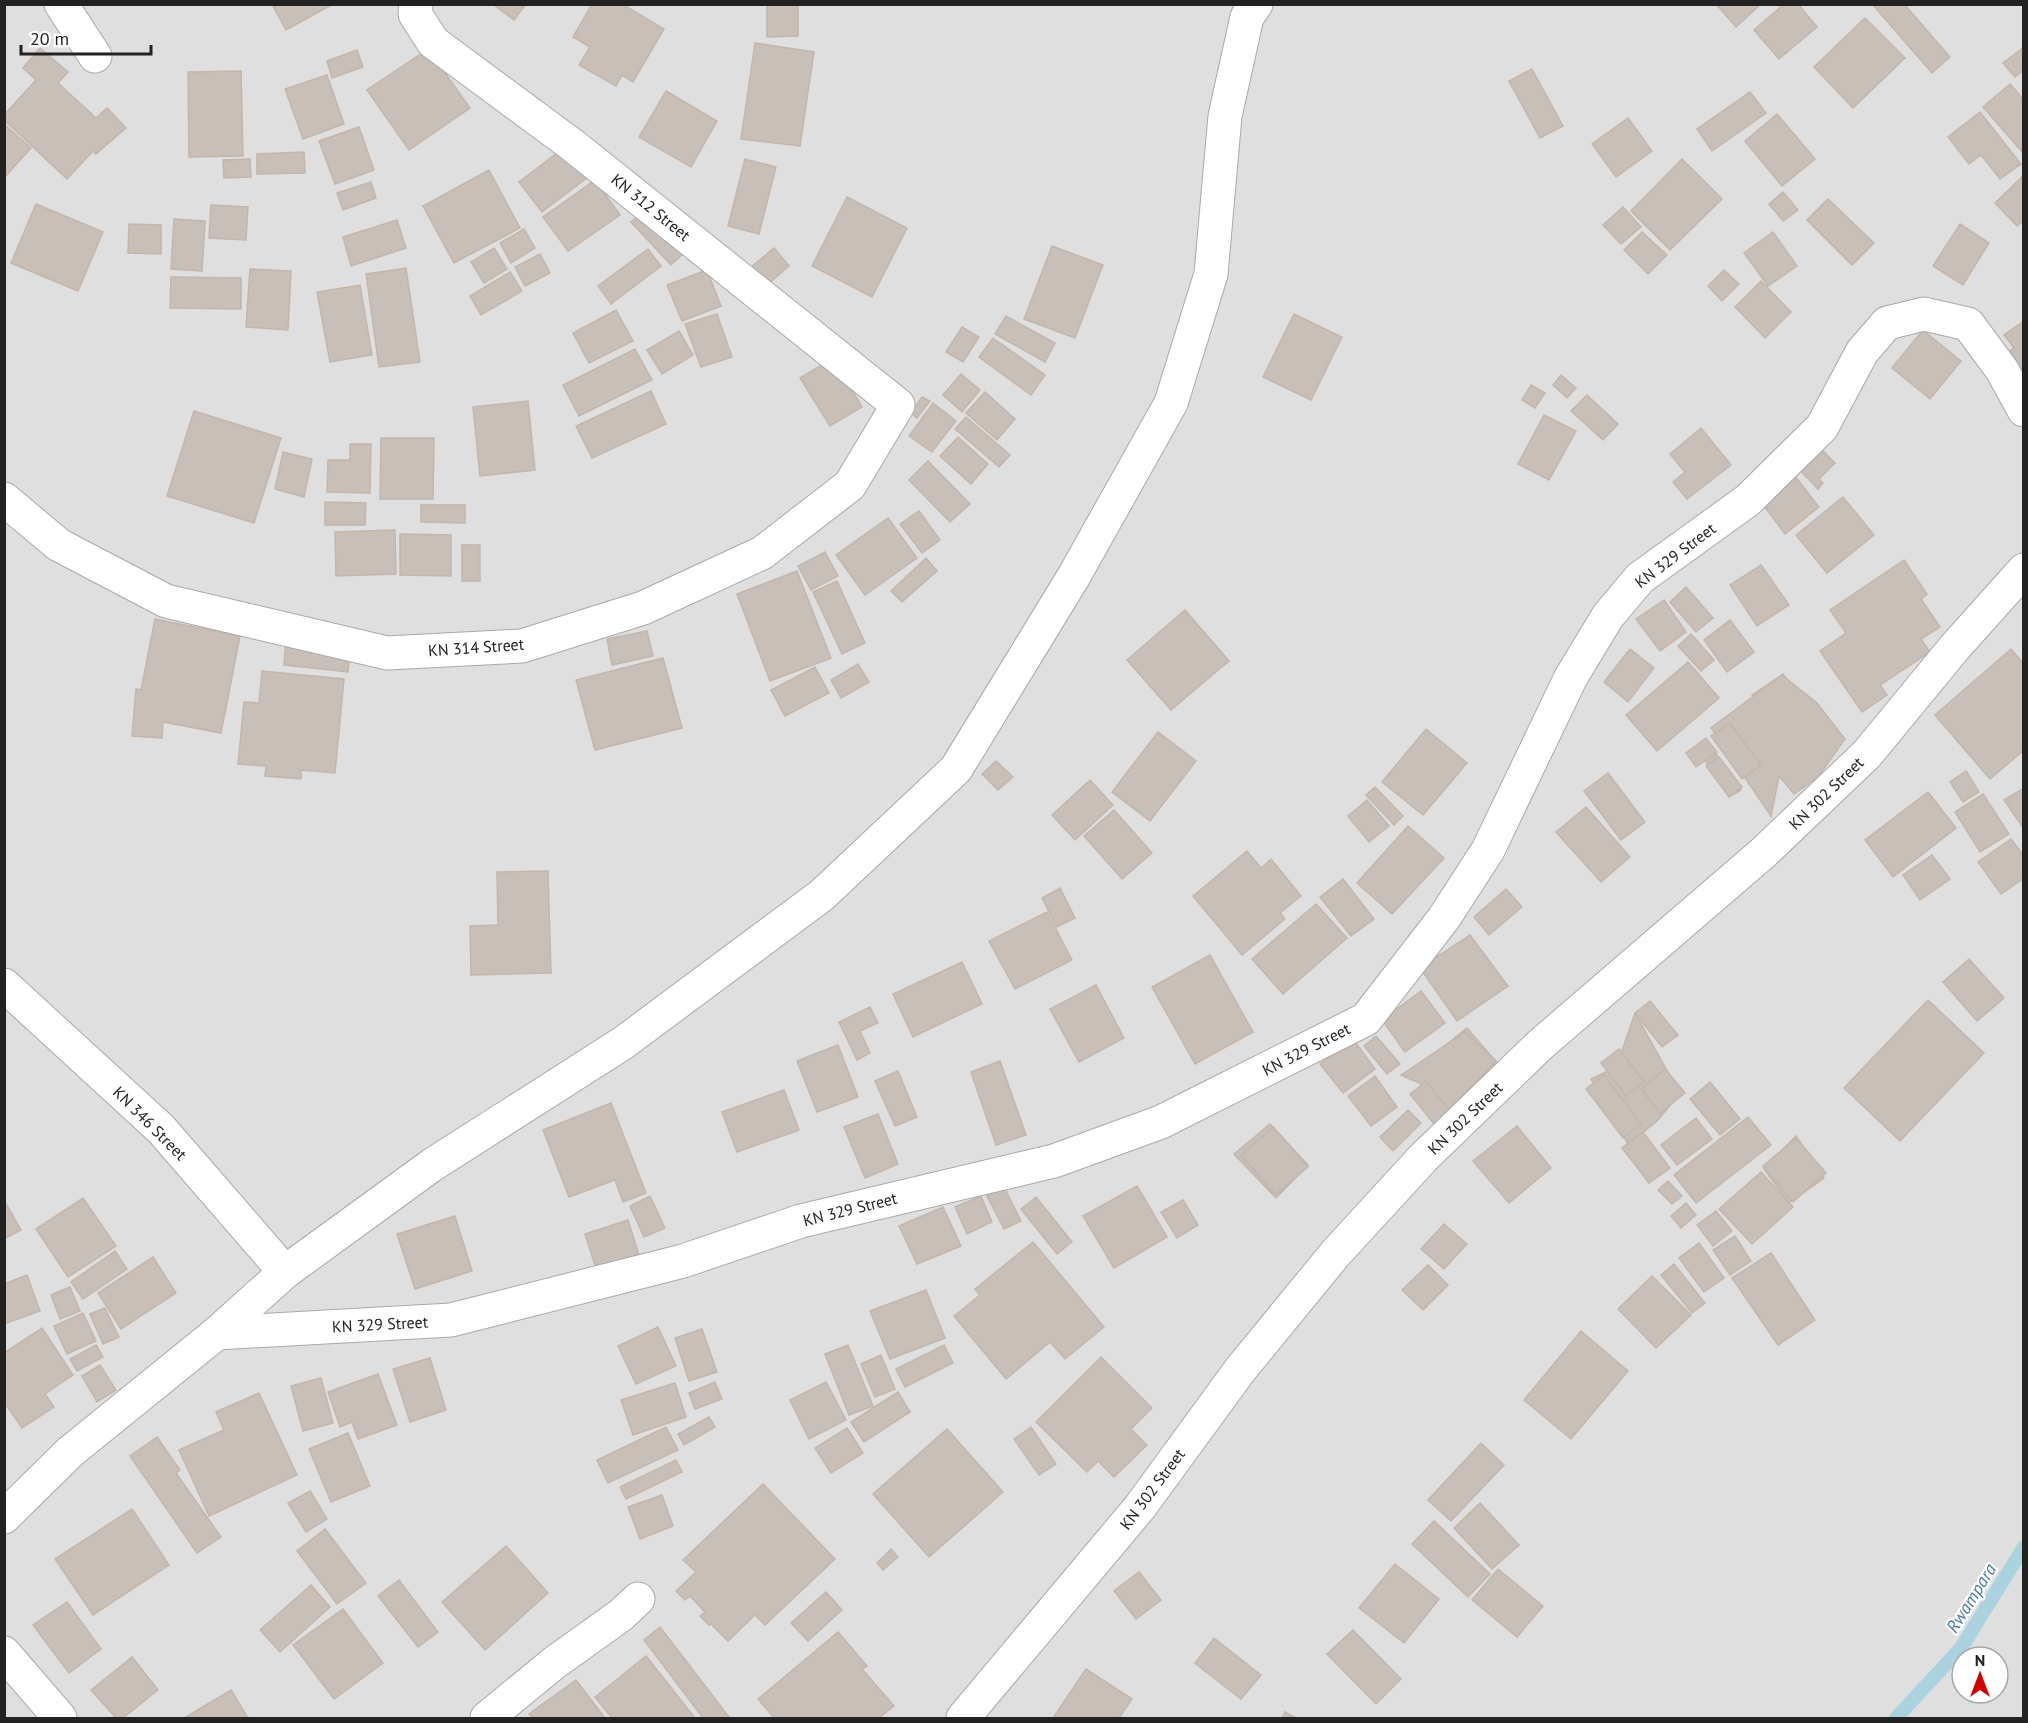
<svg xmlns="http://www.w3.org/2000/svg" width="2028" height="1723" font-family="'PT Sans',sans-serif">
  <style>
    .residential { fill: #e0dfdf; fill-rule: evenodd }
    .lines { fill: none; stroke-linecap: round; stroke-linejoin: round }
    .stream { stroke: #aad3df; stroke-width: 14 }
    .building { fill: #c7bfb8; stroke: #c4b6ab; stroke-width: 1.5 }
    .street-casing { stroke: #a9a9a9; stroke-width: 35 }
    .street { stroke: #fff; stroke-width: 33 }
    .labels { text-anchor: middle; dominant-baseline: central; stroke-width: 4.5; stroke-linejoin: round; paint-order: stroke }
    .street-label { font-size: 16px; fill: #222; stroke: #fff }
    .water-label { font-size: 18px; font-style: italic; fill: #4a7aab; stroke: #fff }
  </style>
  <rect width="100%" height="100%" fill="#f2efe9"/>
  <!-- residential -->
  <path class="residential" d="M5 5H2023V1718H5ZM1962 1657H1998V1693H1962Z"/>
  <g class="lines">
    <!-- stream -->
    <polyline class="stream" points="1896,1718 1961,1648 2024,1547"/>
  </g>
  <!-- building -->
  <g class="building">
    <polygon points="272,4 333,4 286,30"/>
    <polygon points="493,4 526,4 514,20"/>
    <polygon points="592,4 622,4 664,29 633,82 622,75 616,86 579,65 590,47 573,37"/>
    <polygon points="767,4 798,4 798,36 767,37"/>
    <polygon points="1716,4 1761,4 1736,27"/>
    <polygon points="1784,4 1798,4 1817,27 1779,59 1754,30"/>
    <polygon points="1872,4 1904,4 1950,57 1932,73"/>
    <polygon points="1865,18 1905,58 1853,108 1814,67"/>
    <polygon points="755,43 814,52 800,146 741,139"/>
    <polygon points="2024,47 2024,70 2015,77 2003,63"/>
    <polygon points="40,48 68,72 58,83 96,118 107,108 126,128 96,154 93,151 67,179 4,120 4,115 36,80 23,68"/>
    <polygon points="428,49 470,108 409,150 367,90"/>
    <polygon points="357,50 363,67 332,78 327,61"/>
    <polygon points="1532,69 1563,126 1540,138 1509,81"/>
    <polygon points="241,71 243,156 189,157 188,72"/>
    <polygon points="327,75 344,124 303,139 285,89"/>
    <polygon points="2010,84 2024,100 2024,154 1983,107"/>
    <polygon points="666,91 717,121 691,167 639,137"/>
    <polygon points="1750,92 1766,113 1712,151 1697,129"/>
    <polygon points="1980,112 2021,164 2000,179 1981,155 1969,164 1948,137"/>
    <polygon points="1777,114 1815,159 1782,186 1745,141"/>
    <polygon points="1628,118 1652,151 1616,177 1592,144"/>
    <polygon points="4,124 31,148 4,178"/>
    <polygon points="359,127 374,170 335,184 319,141"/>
    <polygon points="569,144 592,174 542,212 519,182"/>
    <polygon points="304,152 305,173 257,174 257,154"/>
    <polygon points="250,159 251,177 224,178 223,160"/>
    <polygon points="745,159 776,167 759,234 728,226"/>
    <polygon points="1682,159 1722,199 1670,250 1631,211"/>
    <polygon points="489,170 520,228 454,263 423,206"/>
    <polygon points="2024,175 2024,220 2017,226 1995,203"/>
    <polygon points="595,180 620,215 568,251 543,217"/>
    <polygon points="371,182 376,198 343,210 337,193"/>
    <polygon points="1783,192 1798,210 1783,221 1769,204"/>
    <polygon points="847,197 907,228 872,297 812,266"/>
    <polygon points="1828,199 1874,243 1852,265 1807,220"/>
    <polygon points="36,204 103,232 78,291 11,263"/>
    <polygon points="211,205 248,207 246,240 209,238"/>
    <polygon points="1623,207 1641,227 1621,244 1603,225"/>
    <polygon points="645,209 686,251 671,265 631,222"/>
    <polygon points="174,219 205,221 202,271 171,269"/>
    <polygon points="397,220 406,248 351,266 343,237"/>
    <polygon points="129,224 161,225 161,254 128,253"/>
    <polygon points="1960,224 1989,243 1963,285 1933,266"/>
    <polygon points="524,229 535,248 511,263 500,243"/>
    <polygon points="1642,232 1667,255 1648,274 1624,250"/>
    <polygon points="1773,232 1797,266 1768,286 1744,253"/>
    <polygon points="1052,246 1103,265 1075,338 1024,319"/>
    <polygon points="494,248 507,269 484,283 471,262"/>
    <polygon points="774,248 789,266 766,286 750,268"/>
    <polygon points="648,249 661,266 611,304 598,286"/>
    <polygon points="540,254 550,273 525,286 515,267"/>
    <polygon points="406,268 420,362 379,367 366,274"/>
    <polygon points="250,269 291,271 288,330 246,327"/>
    <polygon points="707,270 721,306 682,321 667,285"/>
    <polygon points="1724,270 1739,284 1722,301 1708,286"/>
    <polygon points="510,272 522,291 481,315 470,296"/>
    <polygon points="171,277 241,278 241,309 170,308"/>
    <polygon points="1761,281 1791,312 1765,338 1735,307"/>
    <polygon points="360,285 372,355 330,362 317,292"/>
    <polygon points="616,310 633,341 589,363 573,333"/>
    <polygon points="717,314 732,357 701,367 685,324"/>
    <polygon points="1294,314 1342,337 1311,400 1263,377"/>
    <polygon points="1006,316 1055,343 1045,362 995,334"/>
    <polygon points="2024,321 2024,377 2006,354 2014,348 2004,335"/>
    <polygon points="962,327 979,337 963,362 946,352"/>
    <polygon points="1923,330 1961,361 1930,399 1892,368"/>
    <polygon points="679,331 693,355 662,374 647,350"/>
    <polygon points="993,338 1045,375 1031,395 979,357"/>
    <polygon points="635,349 652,380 579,416 563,385"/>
    <polygon points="833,358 862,407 830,426 800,378"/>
    <polygon points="961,374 980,390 962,412 943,395"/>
    <polygon points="1561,375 1576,388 1567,398 1553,385"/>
    <polygon points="1531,385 1545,393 1535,408 1522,400"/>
    <polygon points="651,391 666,424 592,458 576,426"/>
    <polygon points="985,392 1015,419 997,440 966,413"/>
    <polygon points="1587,395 1618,424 1603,440 1571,411"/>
    <polygon points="922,397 930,401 917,418 911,413"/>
    <polygon points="528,401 535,470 480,476 473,407"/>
    <polygon points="933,403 956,421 932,452 909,436"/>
    <polygon points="194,411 281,438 254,523 167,496"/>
    <polygon points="1544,415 1576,431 1549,480 1518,464"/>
    <polygon points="966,417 1010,455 999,467 955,429"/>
    <polygon points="1701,428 1731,465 1687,499 1673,482 1685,472 1670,454"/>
    <polygon points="958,437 988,464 971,484 940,456"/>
    <polygon points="381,438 434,438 433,499 380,499"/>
    <polygon points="350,444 371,444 370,493 327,492 328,460 350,460"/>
    <polygon points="1818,446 1835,463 1819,479 1823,483 1818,489 1797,467"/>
    <polygon points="283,452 312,459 304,497 275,489"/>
    <polygon points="928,461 970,504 950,522 909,480"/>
    <polygon points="1795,476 1819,507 1785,534 1761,502"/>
    <polygon points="1843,497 1874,535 1827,573 1796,535"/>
    <polygon points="325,502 366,503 365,525 325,525"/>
    <polygon points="421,505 465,505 465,523 421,522"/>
    <polygon points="919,511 940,540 922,553 900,524"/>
    <polygon points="888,518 917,558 865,595 836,555"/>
    <polygon points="395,530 396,574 336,576 335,532"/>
    <polygon points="400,534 451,535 451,576 400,575"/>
    <rect x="462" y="545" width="18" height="36"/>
    <polygon points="825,552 838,576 811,590 798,566"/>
    <polygon points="926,558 937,571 902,602 891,591"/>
    <polygon points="1904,560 1927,594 1921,599 1940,627 1921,639 1930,652 1880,685 1887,695 1862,712 1820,651 1846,633 1830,610"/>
    <polygon points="1761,565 1789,605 1757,626 1730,585"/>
    <polygon points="797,571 831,658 770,681 737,594"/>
    <polygon points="837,581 865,643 842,654 813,592"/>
    <polygon points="1686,587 1713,618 1696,632 1670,602"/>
    <polygon points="1664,600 1686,632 1660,651 1636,619"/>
    <polygon points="1185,610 1229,661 1171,710 1127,660"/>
    <polygon points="155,619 240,636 221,733 163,722 162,738 132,736 136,689 141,690"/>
    <polygon points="1730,620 1754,652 1727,672 1704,640"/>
    <polygon points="647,631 653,656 612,665 607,639"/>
    <polygon points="1691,634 1714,660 1701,671 1678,646"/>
    <polygon points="286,641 350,647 348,672 284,665"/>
    <polygon points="1630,649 1654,668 1628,702 1604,682"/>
    <polygon points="2011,649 2024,664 2024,750 1990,779 1935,715"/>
    <polygon points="663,658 682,728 595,750 576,680"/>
    <polygon points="1688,662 1719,698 1657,751 1626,715"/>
    <polygon points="858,664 869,682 841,698 831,680"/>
    <polygon points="815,667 829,693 785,716 771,690"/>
    <polygon points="262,671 344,679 335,773 301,770 301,779 265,776 266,766 238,764 244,702 259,703"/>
    <polygon points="1783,674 1815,718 1776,746 1761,722 1767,717 1752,695"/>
    <polygon points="1782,675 1817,703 1845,739 1818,777 1794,794 1779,776 1771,816 1711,728"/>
    <polygon points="1730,723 1761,765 1742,779 1711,736"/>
    <polygon points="1426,729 1467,763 1423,815 1382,782"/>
    <polygon points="1158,732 1196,761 1150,821 1112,792"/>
    <polygon points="1706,738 1717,752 1696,767 1686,753"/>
    <polygon points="1716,754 1741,790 1729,797 1706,762"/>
    <polygon points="1719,757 1742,787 1729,797 1706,766"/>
    <polygon points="996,761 1013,777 998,790 982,774"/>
    <polygon points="1966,771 1979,792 1963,802 1950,782"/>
    <polygon points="1608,773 1645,822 1621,840 1584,791"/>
    <polygon points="1090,780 1113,805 1075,840 1052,815"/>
    <polygon points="1375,787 1403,816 1394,825 1366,795"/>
    <polygon points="2024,788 2024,829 2004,800"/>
    <polygon points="1928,792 1956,828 1893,877 1865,840"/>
    <polygon points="1983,794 2009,834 1980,852 1955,812"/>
    <polygon points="1367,800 1389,826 1369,842 1348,816"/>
    <polygon points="1586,807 1630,857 1601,882 1556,832"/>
    <polygon points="1114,810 1152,853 1122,879 1084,836"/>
    <polygon points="1408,826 1444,858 1392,914 1357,883"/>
    <polygon points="2011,839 2024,856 2024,878 2001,894 1978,862"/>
    <polygon points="1247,851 1261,868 1271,859 1301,896 1280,913 1285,919 1242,955 1193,896"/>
    <polygon points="1932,855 1950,879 1920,900 1903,875"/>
    <polygon points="548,871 551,973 471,975 470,926 498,925 497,872"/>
    <polygon points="1343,879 1374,919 1351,936 1320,897"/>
    <polygon points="1060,888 1075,918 1057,927 1042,898"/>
    <polygon points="1506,889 1522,907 1489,935 1474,917"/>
    <polygon points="1316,904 1347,938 1283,994 1252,959"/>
    <polygon points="1047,912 1072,960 1015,989 989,941"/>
    <polygon points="1470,935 1508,986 1457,1021 1420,968"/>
    <polygon points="1210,955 1253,1032 1195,1064 1152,987"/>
    <polygon points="1969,959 2004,998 1977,1021 1943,982"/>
    <polygon points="962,962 982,1004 913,1037 893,994"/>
    <polygon points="1096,985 1124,1038 1079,1062 1050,1009"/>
    <polygon points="1421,991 1445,1023 1405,1052 1382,1020"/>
    <polygon points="1928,1000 1984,1053 1900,1141 1844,1088"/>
    <polygon points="1650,1001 1678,1035 1662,1047 1635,1013"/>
    <polygon points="870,1007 878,1023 860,1031 870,1053 857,1060 839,1022"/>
    <polygon points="1635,1013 1680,1094 1656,1122 1628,1144 1591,1079 1610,1070 1623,1048"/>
    <polygon points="1467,1028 1498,1064 1473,1085 1441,1049"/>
    <polygon points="1464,1031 1497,1067 1469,1092 1436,1056"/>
    <polygon points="1465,1032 1496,1061 1436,1124 1413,1094 1426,1086 1401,1075"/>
    <polygon points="1376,1036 1400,1064 1387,1074 1364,1046"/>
    <polygon points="1353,1039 1375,1069 1343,1093 1320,1064"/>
    <polygon points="838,1045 858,1097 817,1112 797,1061"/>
    <polygon points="1619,1049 1644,1082 1626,1096 1601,1063"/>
    <polygon points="1000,1061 1026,1135 996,1145 971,1072"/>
    <polygon points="1665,1069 1685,1093 1660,1113 1641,1089"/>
    <polygon points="898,1071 917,1117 895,1126 875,1081"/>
    <polygon points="1604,1075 1641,1124 1623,1138 1586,1089"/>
    <polygon points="1375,1076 1397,1107 1371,1126 1348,1096"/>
    <polygon points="1426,1081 1450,1111 1434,1124 1410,1094"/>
    <polygon points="1710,1082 1740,1119 1720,1135 1690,1099"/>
    <polygon points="784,1090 799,1130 737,1152 722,1112"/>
    <polygon points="611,1103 646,1193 623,1202 615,1180 569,1197 543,1130"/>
    <polygon points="1408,1110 1421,1123 1393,1151 1380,1137"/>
    <polygon points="878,1114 898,1164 865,1178 844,1127"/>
    <polygon points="1748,1117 1771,1145 1696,1203 1674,1175"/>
    <polygon points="1696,1118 1712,1139 1677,1165 1661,1145"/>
    <polygon points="1270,1124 1308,1165 1276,1198 1234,1154"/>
    <polygon points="1517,1126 1551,1168 1509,1203 1473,1161"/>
    <polygon points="1273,1127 1308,1167 1275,1195 1241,1155"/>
    <polygon points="1643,1132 1670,1168 1649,1183 1622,1148"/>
    <polygon points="1796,1136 1824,1178 1789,1203 1764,1169"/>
    <polygon points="1796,1138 1826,1173 1793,1202 1763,1166"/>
    <polygon points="1761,1172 1793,1207 1752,1244 1719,1209"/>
    <polygon points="1668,1181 1682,1196 1672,1204 1658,1190"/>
    <polygon points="1137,1186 1167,1237 1114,1268 1083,1216"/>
    <polygon points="1004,1187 1021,1221 1004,1229 987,1196"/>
    <polygon points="650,1196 665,1228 644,1237 630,1206"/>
    <polygon points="981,1196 992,1222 967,1234 955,1207"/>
    <polygon points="1036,1197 1072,1242 1057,1254 1021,1209"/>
    <polygon points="83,1198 116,1246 68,1277 36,1229"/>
    <polygon points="4,1200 21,1230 4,1239"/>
    <polygon points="1183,1200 1198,1225 1177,1238 1161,1212"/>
    <polygon points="1686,1203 1696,1215 1681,1228 1671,1216"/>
    <polygon points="943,1207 961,1246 917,1264 899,1226"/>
    <polygon points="1716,1211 1732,1231 1713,1246 1697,1225"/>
    <polygon points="455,1216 472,1271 415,1289 397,1234"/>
    <polygon points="628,1220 641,1262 598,1275 585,1234"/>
    <polygon points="1444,1224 1467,1244 1444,1269 1421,1249"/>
    <polygon points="1735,1236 1751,1261 1730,1275 1713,1250"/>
    <polygon points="1033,1242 1104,1327 1065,1359 1050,1342 1006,1379 954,1316 980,1295 975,1289"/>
    <polygon points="1699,1243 1724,1278 1704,1292 1679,1258"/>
    <polygon points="115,1251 127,1269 83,1299 71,1282"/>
    <polygon points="1771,1253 1815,1320 1778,1345 1732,1278"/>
    <polygon points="153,1257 176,1293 121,1329 98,1293"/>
    <polygon points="1674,1264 1705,1303 1692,1313 1661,1275"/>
    <polygon points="1428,1265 1448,1285 1423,1310 1402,1290"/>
    <polygon points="27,1275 40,1311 4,1324 4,1284"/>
    <polygon points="1652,1276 1691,1315 1656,1348 1618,1309"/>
    <polygon points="70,1287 80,1311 60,1319 51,1295"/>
    <polygon points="926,1290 945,1338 890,1359 870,1311"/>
    <polygon points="105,1308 119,1337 103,1344 90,1314"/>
    <polygon points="83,1313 96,1341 67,1354 54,1326"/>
    <polygon points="658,1327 676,1366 636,1384 618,1346"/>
    <polygon points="42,1328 73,1375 45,1394 54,1407 22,1428 4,1402 4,1353"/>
    <polygon points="702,1329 717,1372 689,1381 675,1338"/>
    <polygon points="1581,1331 1628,1371 1571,1439 1524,1400"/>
    <polygon points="96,1345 103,1357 77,1371 70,1359"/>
    <polygon points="848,1345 873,1406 849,1415 825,1354"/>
    <polygon points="944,1345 953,1363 905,1387 896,1369"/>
    <polygon points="881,1355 895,1389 875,1397 861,1364"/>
    <polygon points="1101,1357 1152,1408 1131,1429 1147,1445 1114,1477 1098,1461 1087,1472 1036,1422"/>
    <polygon points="430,1358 446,1410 410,1422 393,1369"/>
    <polygon points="100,1365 116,1390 97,1402 82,1376"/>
    <polygon points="378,1374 397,1425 358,1439 352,1422 340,1427 328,1392"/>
    <polygon points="321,1378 333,1423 303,1431 291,1386"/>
    <polygon points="715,1382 722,1399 695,1409 689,1393"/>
    <polygon points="826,1382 846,1420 809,1439 790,1400"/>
    <polygon points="675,1383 686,1417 633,1435 621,1400"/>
    <polygon points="898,1392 910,1412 864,1442 851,1422"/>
    <polygon points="259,1393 297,1475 209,1516 179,1450 224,1430 216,1412"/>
    <polygon points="709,1417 715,1427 684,1445 678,1434"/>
    <polygon points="666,1427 678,1450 608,1483 597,1460"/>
    <polygon points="1031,1427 1056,1464 1039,1475 1014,1439"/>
    <polygon points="847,1428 863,1453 831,1473 815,1448"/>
    <polygon points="947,1429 1003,1492 929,1557 873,1494"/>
    <polygon points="348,1433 370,1486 331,1502 309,1449"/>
    <polygon points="157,1437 180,1470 176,1473 221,1537 197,1553 130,1456"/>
    <polygon points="1481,1443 1504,1465 1451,1521 1428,1500"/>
    <polygon points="676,1460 682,1472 626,1499 620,1487"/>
    <polygon points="763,1484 835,1559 765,1625 755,1615 728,1641 711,1624 709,1625 700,1616 705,1612 690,1596 685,1600 676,1591 696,1572 683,1560"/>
    <polygon points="310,1491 327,1519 306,1532 288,1503"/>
    <polygon points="662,1495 673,1526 640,1539 628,1507"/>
    <polygon points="1480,1503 1519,1545 1492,1569 1454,1528"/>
    <polygon points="132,1509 169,1565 93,1615 55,1559"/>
    <polygon points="1434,1521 1490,1574 1468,1597 1412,1544"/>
    <polygon points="325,1529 366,1583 337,1604 297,1551"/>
    <polygon points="506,1546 548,1593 485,1650 442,1602"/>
    <polygon points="891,1549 898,1557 883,1570 877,1563"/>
    <polygon points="1395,1564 1439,1599 1404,1643 1359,1608"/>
    <polygon points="1498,1569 1543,1606 1517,1637 1472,1600"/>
    <polygon points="1139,1572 1161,1600 1136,1619 1114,1591"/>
    <polygon points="399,1580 438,1632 418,1647 378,1596"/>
    <polygon points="311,1585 330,1607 280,1652 260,1630"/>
    <polygon points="826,1592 842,1610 808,1641 791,1623"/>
    <polygon points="67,1602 101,1649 69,1673 33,1625"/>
    <polygon points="343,1609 383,1663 334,1699 293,1645"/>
    <polygon points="660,1627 729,1717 727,1718 703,1718 644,1640"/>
    <polygon points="1353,1630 1401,1679 1376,1704 1327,1654"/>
    <polygon points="838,1632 867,1666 862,1669 894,1706 879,1718 774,1718 758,1699"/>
    <polygon points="1214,1638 1261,1675 1241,1699 1195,1663"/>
    <polygon points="646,1656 695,1718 612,1718 595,1697"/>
    <polygon points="132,1657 158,1690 123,1718 116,1718 91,1690"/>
    <polygon points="1086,1669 1132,1699 1119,1718 1113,1717 1112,1718 1053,1718"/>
    <polygon points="576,1680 605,1718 532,1718 529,1714"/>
    <polygon points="231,1690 248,1718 184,1718"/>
    <polygon points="1285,1712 1296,1718 1282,1718"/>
  </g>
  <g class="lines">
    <defs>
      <g id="street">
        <polyline points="61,4 95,56"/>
        <polyline points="4,499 59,545 166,601 387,653 522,646 643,608 762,553 850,485 898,405 571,144 433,42 415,14 416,4"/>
        <polyline points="4,985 161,1129 285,1272"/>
        <polyline points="217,1333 451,1320 683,1261 801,1221 1054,1161 1161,1122 1366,1019 1444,918 1488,850 1571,677 1608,616 1640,578 1748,500 1822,427 1862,352 1887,323 1924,314 1968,324 2002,370 2024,410"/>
        <polyline points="4,1517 70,1452 217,1333 285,1272 432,1165 623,1043 822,895 956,769 1074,576 1171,403 1211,274 1225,116 1247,17 1256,4"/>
        <polyline points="4,1653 60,1718"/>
        <polyline points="487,1718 554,1663 621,1615 638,1599"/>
        <polyline points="963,1718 1140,1507 1240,1370 1335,1254 1423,1158 1540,1045 1763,853 1867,754 1955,647 2024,570"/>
      </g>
    </defs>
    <!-- street casing -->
    <use href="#street" class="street-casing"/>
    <!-- street -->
    <use href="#street" class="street"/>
  </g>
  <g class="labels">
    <!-- street labels -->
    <g class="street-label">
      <text transform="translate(651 207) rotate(39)">KN 312 Street</text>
      <text transform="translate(1675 555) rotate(-37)">KN 329 Street</text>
      <text transform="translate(476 647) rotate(-4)">KN 314 Street</text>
      <text transform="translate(1826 793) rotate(-44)">KN 302 Street</text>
      <text transform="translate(1306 1049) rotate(-27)">KN 329 Street</text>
      <text transform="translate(1465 1118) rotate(-44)">KN 302 Street</text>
      <text transform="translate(150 1123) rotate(45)">KN 346 Street</text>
      <text transform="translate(850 1209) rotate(-14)">KN 329 Street</text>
      <text transform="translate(380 1324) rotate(-3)">KN 329 Street</text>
      <text transform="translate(1152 1489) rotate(-53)">KN 302 Street</text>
    </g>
    <!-- water labels -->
    <g class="water-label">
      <text transform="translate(1971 1598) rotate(-58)">Rwampara</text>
    </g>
  </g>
  <!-- border -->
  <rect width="2028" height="1723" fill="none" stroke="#222222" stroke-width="12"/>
  <!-- north arrow -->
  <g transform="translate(1980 1675)"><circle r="28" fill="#ffffff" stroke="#a7a7a7" stroke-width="1.5"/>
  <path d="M0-4.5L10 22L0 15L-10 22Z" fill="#d40000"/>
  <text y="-9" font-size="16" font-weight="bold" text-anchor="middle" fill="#222222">N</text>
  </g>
  <!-- scale -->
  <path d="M21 45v9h130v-9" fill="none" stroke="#222222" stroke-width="3"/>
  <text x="30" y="45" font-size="18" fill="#222222" stroke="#ffffff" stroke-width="4.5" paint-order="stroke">20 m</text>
</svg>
